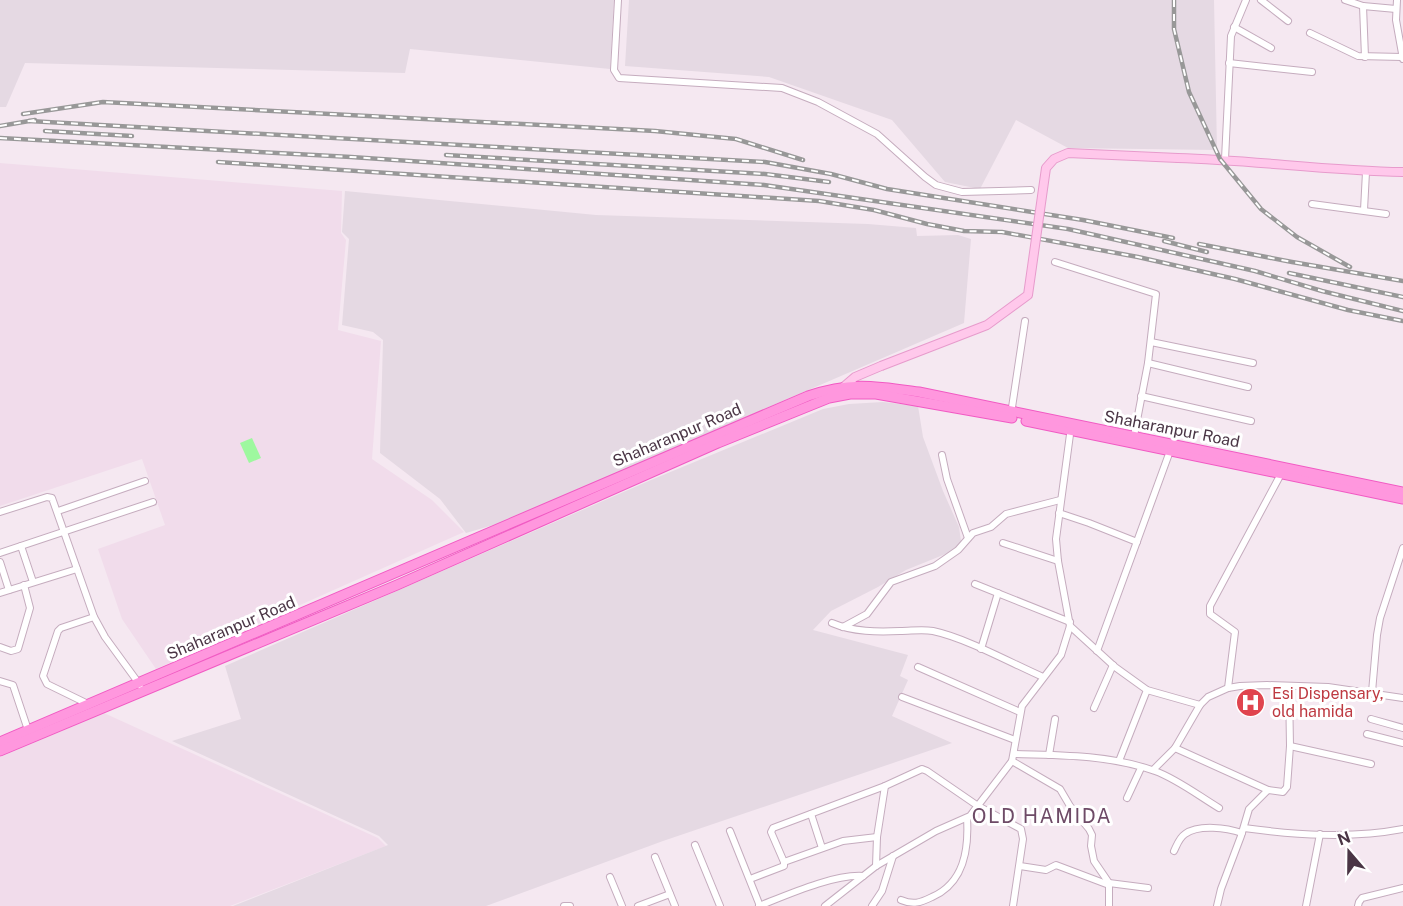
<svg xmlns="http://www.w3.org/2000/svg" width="1403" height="906" font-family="'Public Sans',sans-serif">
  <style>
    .residential { fill: #f1dceb }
    .industrial { fill: #e5d9e3 }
    .water { fill: #9ef89f }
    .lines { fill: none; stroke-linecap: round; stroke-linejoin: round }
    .minor-casing { stroke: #c5acbe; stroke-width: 8 }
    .secondary-casing { stroke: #e79bcc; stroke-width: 10 }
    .primary-casing { stroke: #f15ac3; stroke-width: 11 }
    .minor { stroke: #fff; stroke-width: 6 }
    .secondary { stroke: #ffc8eb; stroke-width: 8 }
    .primary { stroke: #ff97de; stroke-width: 9 }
    .rail-casing { stroke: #989898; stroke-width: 4.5 }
    .rail { stroke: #fff; stroke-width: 2; stroke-dasharray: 7; stroke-linecap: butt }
    .secondary-bridge-casing { stroke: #e79bcc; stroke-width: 10; stroke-linecap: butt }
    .secondary-bridge { stroke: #ffc8eb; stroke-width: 8 }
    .labels { text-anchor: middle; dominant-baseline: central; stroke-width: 6; stroke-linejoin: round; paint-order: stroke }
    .street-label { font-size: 16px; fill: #4a3545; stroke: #fff }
    .health-label { font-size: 16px; fill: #be3a42; stroke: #fff; text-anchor: start }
    .quarter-label { font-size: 20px; letter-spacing: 1.5px; fill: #6e4b67; stroke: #fff }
  </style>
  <rect width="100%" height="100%" fill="#f5e8f1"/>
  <!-- residential -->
  <g class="residential">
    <polygon points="0,163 342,191 341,233 346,240 338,330 381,341 372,459 432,500 464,532 156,669 122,619 98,549 165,525 142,459 0,506"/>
    <polygon points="104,713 378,838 386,846 230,906 0,906 0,757"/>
  </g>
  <!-- industrial -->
  <g class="industrial">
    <polygon points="0,0 614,0 610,69 410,49 405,73 25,63 6,107 0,107"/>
    <polygon points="629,0 1214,0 1217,150 1068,148 1016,120 980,189 945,182 892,120 769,77 625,66"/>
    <polygon points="345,191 596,215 868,224 916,228 917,236 958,235 971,239 964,323 500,523 466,533 440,499 380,453 383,340 373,332 342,325 349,239 342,232"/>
    <polygon points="883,402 918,406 923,437 943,491 959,527 961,541 953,551 906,570 878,587 831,611 813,630 908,655 900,676 908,680 892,716 952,743 663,841 486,906 233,906 388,845 379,836 172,741 241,719 225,666 651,480 823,409 849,404"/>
  </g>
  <!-- water -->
  <polygon class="water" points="252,438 261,458 249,463 240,443"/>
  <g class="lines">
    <defs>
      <g id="minor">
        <polyline points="618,0 614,70 619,78 782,88 818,102 877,134 925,177 936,185 962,192 1031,190"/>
        <polyline points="1261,0 1288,21"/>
        <polyline points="1345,0 1363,6 1396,9"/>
        <polyline points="1397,0 1396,20 1403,59"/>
        <polyline points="1363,6 1365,57"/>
        <polyline points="1234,27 1271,48"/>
        <polyline points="1310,33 1358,56 1402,57"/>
        <polyline points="1229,63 1312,72"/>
        <polyline points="1225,159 1231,36 1246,0"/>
        <polyline points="1312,204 1386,214"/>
        <polyline points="1364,210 1366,172"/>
        <polyline points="1055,262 1156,294 1148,363 1134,436"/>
        <polyline points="1151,342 1253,363"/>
        <polyline points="1148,363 1248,387"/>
        <polyline points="1141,396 1251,421"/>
        <polyline points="1011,414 1025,321"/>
        <polyline points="942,455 947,479 968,538"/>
        <polyline points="58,511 145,481"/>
        <polyline points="0,512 47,497 52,498 94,617 105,637 140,685"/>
        <polyline points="1059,513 1089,523 1137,542"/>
        <polyline points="1003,543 1058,561"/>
        <polyline points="21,546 33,582"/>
        <polyline points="0,553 153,502"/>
        <polyline points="0,562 9,590"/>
        <polyline points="975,584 1070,622"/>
        <polyline points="0,593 77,569"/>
        <path d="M832 623C853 632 878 632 900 631 911 631 922 629 933 631 966 638 1011 663 1043 677"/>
        <polyline points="1070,626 1115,667 1147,690 1200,705"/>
        <polyline points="843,627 867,614 891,582 935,566 958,550 973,533 991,527 1006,514 1060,500"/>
        <polyline points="0,647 11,651 18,649 30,608 24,585"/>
        <polyline points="981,649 998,593"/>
        <polyline points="1097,651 1170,451"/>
        <polyline points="918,667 1020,712"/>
        <polyline points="0,681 13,685 28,730"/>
        <polyline points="1228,688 1235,632 1210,614 1210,606 1282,472"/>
        <polyline points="1372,692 1377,635 1380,618 1403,548"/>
        <polyline points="902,697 1015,740"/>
        <polyline points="88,704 47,684 43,676 58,631 61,628 94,617"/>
        <polyline points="1094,708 1113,665"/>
        <polyline points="1371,719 1403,728"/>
        <polyline points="1367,734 1403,743"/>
        <polyline points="1290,746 1371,764"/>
        <polyline points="1175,748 1268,790 1249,809 1241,836 1221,889 1217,906"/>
        <path d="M1014 754C1061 755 1110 755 1155 771 1177 779 1199 796 1219 808"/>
        <polyline points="1049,755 1055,719"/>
        <polyline points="1012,761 1060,789 1070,806 1089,829 1092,835 1091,846 1094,861 1109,883 1109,906"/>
        <polyline points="1119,761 1147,690"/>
        <polyline points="1153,770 1175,748 1200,705 1208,697 1228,688 1240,686 1267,685 1328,687 1403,698"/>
        <polyline points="1268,790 1283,792 1287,787 1290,746 1289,687"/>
        <polyline points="1127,798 1141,768"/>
        <polyline points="811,814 822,848"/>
        <path d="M1244 828C1296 835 1351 839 1403 829"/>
        <polyline points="730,831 760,906"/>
        <polyline points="695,845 720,906"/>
        <path d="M1174 851C1177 845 1179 838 1185 834 1199 824 1227 828 1242 833"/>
        <polyline points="655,857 675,906"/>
        <polyline points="784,862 843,841 877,837"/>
        <polyline points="876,866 877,837 885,786"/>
        <polyline points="1020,866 1046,870 1056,865 1109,885"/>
        <polyline points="610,877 622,906"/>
        <polyline points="750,879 784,866 784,862 771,832 773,828 885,786 922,769 927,771 978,806 1021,829 1023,839 1013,906"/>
        <polyline points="1109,883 1148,888"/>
        <path d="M901 900C913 905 920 903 932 897 964 883 969 850 967 818"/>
        <polyline points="564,906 570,906"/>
        <polyline points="638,906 670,894"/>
        <path d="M759 906C787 895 834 874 863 876"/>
        <polyline points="825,906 876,866 936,831 970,816 1012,761 1022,706 1061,655 1070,626 1058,561 1056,539 1071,427"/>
        <polyline points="872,906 882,891 893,856"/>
        <polyline points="1306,906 1320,834"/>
        <polyline points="1358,906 1359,902 1362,898 1403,888"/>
      </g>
      <g id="secondary">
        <path d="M1178 158C1253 160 1328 171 1403 172"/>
        <polyline points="841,389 855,377 881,366"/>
      </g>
      <g id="primary">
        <polyline points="1026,421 1403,499"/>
        <path d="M0 742 808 396C851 381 876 386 919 392L1403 492"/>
        <polyline points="0,751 397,585 718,443 829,398 850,394 876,394 1012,418"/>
      </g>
    </defs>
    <!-- minor casing -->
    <use href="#minor" class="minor-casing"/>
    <!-- secondary casing -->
    <use href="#secondary" class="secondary-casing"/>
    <!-- primary casing -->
    <use href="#primary" class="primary-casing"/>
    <!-- minor -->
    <use href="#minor" class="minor"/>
    <!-- secondary -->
    <use href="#secondary" class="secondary"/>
    <!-- primary -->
    <use href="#primary" class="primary"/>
    <defs>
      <g id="rail">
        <polyline points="1174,0 1174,29 1189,92 1220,159 1261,209 1297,237 1350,267"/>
        <polyline points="23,114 103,102 655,131 736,139 803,160"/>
        <polyline points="29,121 765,162 831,174 887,189 1083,220 1173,238"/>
        <polyline points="0,126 35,120"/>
        <polyline points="45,131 132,136"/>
        <polyline points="0,138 351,157 764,185 1068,229 1255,271 1322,291 1403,311"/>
        <polyline points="446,155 765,174 829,182"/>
        <polyline points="218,162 819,201 874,210 927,224 964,231 1002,232 1138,257 1235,279 1348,310 1403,321"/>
        <polyline points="1164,241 1207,252"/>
        <polyline points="1199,244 1292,262 1403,281"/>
        <polyline points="1289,273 1403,297"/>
      </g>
    </defs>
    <!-- rail casing -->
    <use href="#rail" class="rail-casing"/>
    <!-- rail -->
    <use href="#rail" class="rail"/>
    <defs>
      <polyline id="secondary-bridge" points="881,366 987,325 1028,295 1046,168 1054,159 1068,153 1178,158"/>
    </defs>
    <!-- secondary-bridge casing -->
    <use href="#secondary-bridge" class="secondary-bridge-casing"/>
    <!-- secondary-bridge -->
    <use href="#secondary-bridge" class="secondary-bridge"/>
  </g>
  <!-- icons -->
  <defs>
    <symbol id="hospital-disc" viewBox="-11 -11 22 22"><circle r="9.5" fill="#e0444e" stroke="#fff"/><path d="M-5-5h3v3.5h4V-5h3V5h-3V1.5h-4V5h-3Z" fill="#fff"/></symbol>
  </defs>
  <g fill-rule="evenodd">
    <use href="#hospital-disc" x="1234" y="686" width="33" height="33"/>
  </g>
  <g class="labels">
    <!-- street labels -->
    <g class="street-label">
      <text transform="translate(1172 429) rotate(11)">Shaharanpur Road</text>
      <text transform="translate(677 435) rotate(-23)">Shaharanpur Road</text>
      <text transform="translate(231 628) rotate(-23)">Shaharanpur Road</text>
    </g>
    <!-- health labels -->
    <g class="health-label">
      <text x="1272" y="693">Esi Dispensary,<tspan x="1272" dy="18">old hamida</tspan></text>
    </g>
    <!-- quarter labels -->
    <g class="quarter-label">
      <text x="1042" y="816">OLD HAMIDA</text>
    </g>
  </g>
  <!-- north arrow -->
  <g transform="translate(1349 852) rotate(340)" stroke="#ffffff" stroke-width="4.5" paint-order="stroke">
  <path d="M0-4.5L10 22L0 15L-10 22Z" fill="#4a3545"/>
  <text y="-9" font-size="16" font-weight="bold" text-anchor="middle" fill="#4a3545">N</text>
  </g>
</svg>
